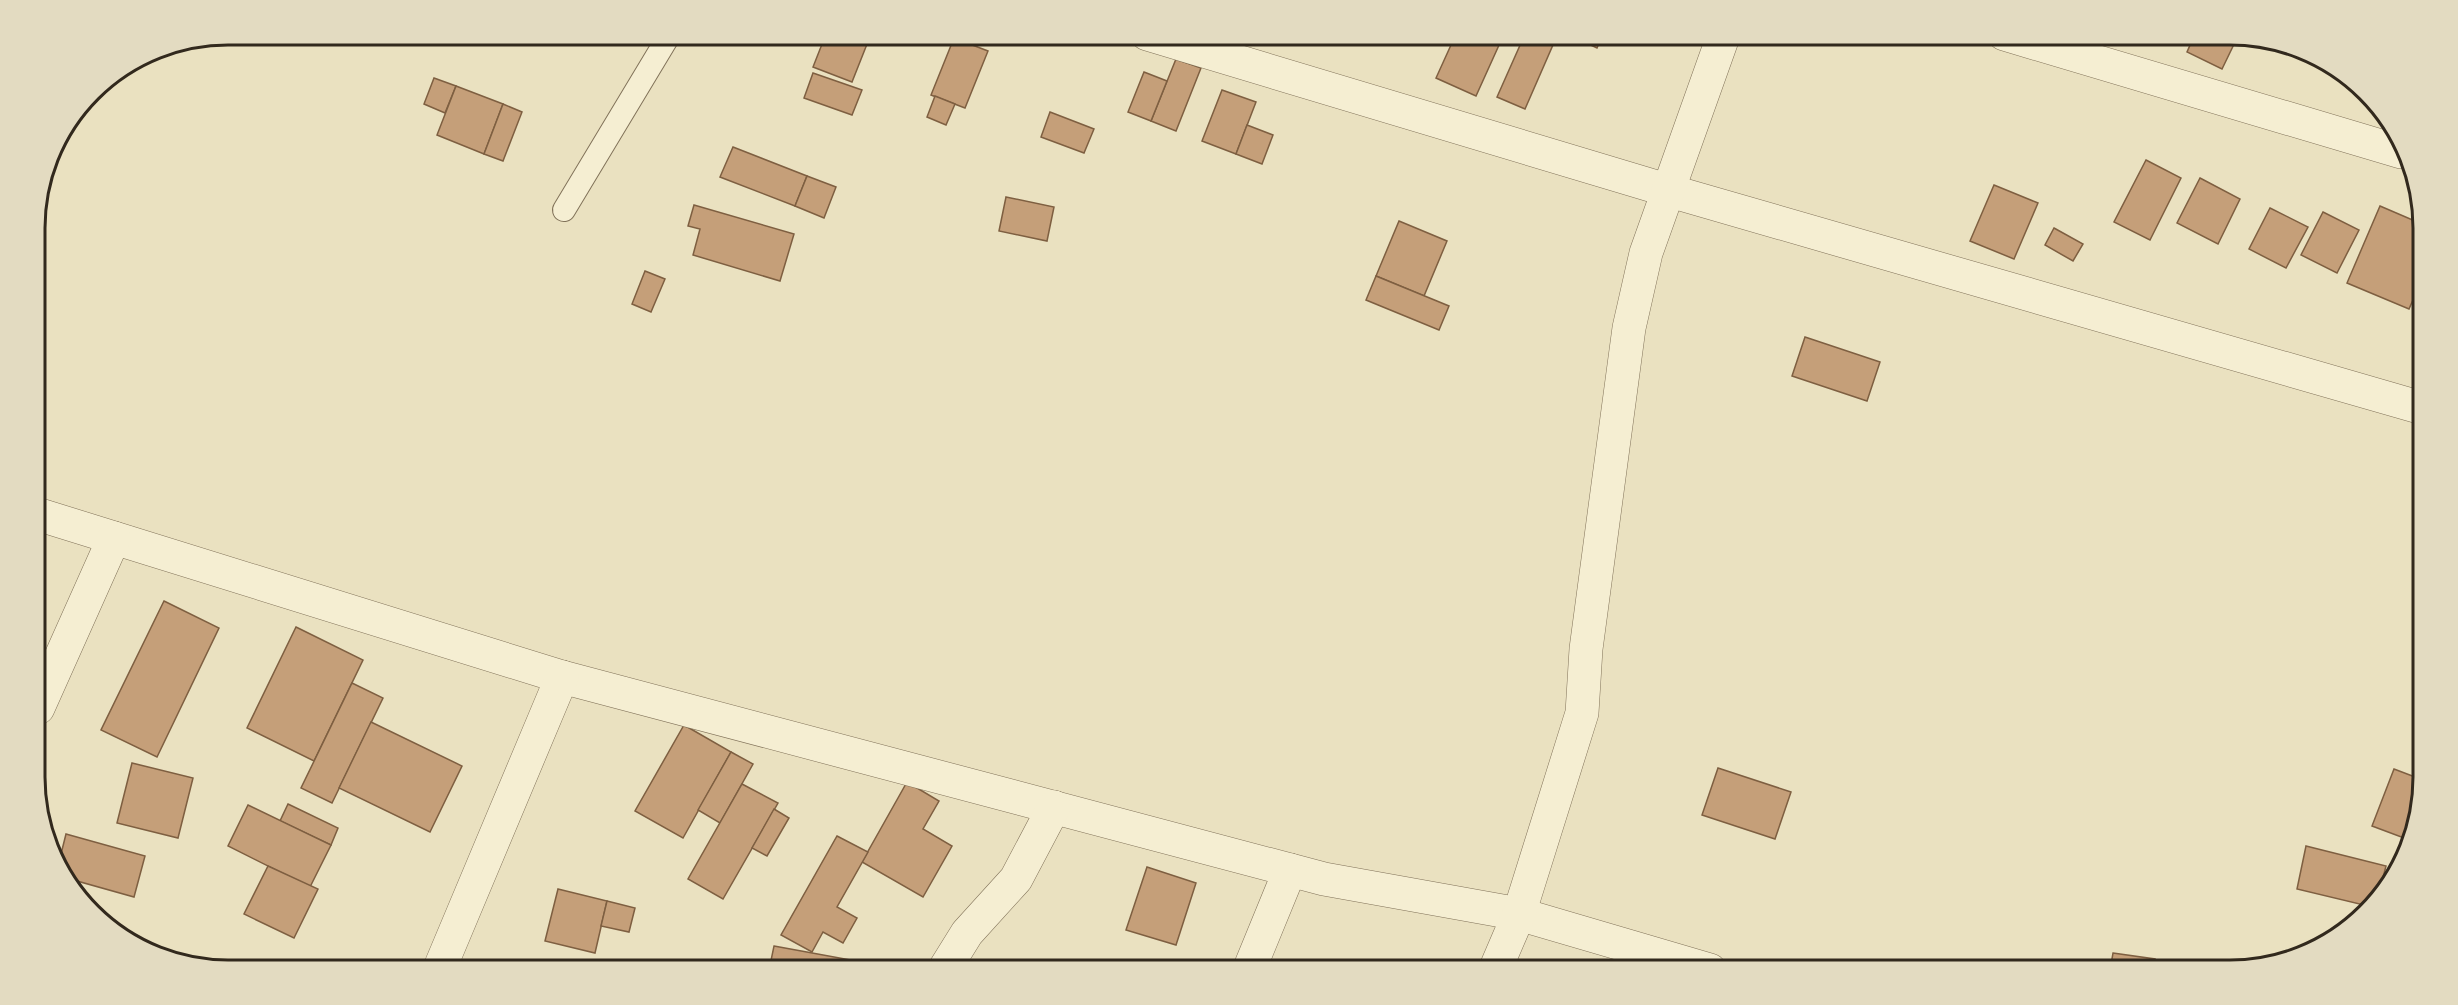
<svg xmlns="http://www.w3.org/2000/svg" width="2458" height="1005" font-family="'Source Serif 4',serif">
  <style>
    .building { fill: #c59f79; stroke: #7e5f41; stroke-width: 1.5 }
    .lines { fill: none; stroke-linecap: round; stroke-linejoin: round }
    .service-casing { stroke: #817259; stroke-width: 24 }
    .minor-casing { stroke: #817259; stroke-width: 34 }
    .service { stroke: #f5eed2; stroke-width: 22 }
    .minor { stroke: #f5eed2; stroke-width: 33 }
    .rim { fill: none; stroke: #32291d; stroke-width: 3 }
  </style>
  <rect width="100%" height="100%" fill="#eae1c0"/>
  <!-- building -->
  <g class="building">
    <polygon points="826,34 871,34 852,82 813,67"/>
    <polygon points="1318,34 1345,34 1340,45"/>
    <polygon points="1456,34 1504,34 1476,96 1436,78"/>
    <polygon points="1525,34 1549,34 1556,38 1525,109 1497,97"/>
    <polygon points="1567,34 1603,34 1597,48"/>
    <polygon points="2195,34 2238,36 2222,69 2187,52"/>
    <polygon points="954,38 988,51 965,108 931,95"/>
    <polygon points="1176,59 1201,68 1176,131 1151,121"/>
    <polygon points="1144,72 1167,81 1151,121 1128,112"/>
    <polygon points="813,73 862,90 852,115 804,98"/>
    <polygon points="434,78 456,86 445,113 424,104"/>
    <polygon points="456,86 503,104 484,154 437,135"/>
    <polygon points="1222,90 1256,102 1236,154 1202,141"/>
    <polygon points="935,96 955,104 946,125 927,117"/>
    <polygon points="503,104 522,112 503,161 484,154"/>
    <polygon points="1050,112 1094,129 1084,153 1041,137"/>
    <polygon points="1247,125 1273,135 1262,164 1236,154"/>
    <polygon points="733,147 807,176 795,206 720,177"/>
    <polygon points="2146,160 2181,178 2150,240 2114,222"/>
    <polygon points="807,176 836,187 824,218 795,206"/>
    <polygon points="2200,178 2240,199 2218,244 2177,223"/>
    <polygon points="1994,185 2038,203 2014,259 1970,241"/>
    <polygon points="1006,197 1054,207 1047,241 999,231"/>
    <polygon points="694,205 794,234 780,281 693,255 700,229 688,226"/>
    <polygon points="2380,206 2422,224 2422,279 2409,309 2347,283"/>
    <polygon points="2270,208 2308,227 2286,268 2249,249"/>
    <polygon points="2323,212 2359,230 2337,273 2301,255"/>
    <polygon points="1399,221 1447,241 1424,296 1376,276"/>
    <polygon points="2054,228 2083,244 2073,261 2045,245"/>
    <polygon points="645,271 665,279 651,312 632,304"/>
    <polygon points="1376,276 1449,306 1439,330 1366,300"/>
    <polygon points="2422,279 2422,301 2414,298"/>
    <polygon points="1805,337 1880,362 1867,401 1792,376"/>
    <polygon points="164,601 219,628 157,757 101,730"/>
    <polygon points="296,627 363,660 314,761 247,728"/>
    <polygon points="352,683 383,698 332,803 301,788"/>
    <polygon points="371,722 462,766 430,832 339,788"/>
    <polygon points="684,725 731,752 683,838 635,811"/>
    <polygon points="731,752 753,764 720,823 698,810"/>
    <polygon points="132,763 193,778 178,838 117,823"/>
    <polygon points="1718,768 1791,792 1775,839 1702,815"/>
    <polygon points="2394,769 2423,780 2412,841 2372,826"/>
    <polygon points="907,782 939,801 923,829 952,846 923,897 862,862"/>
    <polygon points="742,784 778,803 723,899 688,879"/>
    <polygon points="288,804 338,828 331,845 280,821"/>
    <polygon points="248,805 331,845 310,887 228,846"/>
    <polygon points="774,809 789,818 767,856 752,848"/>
    <polygon points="66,834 145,856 134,897 70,879 60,858"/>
    <polygon points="837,836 868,852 837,907 857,918 843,943 823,932 812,952 781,935"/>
    <polygon points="2306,846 2386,866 2377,901 2372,907 2297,889"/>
    <polygon points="268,866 318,889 294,938 244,914"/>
    <polygon points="1147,867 1196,883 1176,945 1126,930"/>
    <polygon points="558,889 607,901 595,953 545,941"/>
    <polygon points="607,901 635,908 629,932 601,926"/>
    <polygon points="774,946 889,967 888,970 769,970"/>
    <polygon points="2113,953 2155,959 2153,970 2110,970"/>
  </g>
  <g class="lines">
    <defs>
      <polyline id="service" points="564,210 670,34"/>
      <g id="minor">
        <polyline points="1147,34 1670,191 2422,408"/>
        <polyline points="2004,34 2401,152"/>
        <polyline points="37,514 562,677 1324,879 1519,914 1710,970"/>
        <polyline points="38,708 114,538"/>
        <polyline points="439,970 562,677"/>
        <polyline points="944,970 967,933 1016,879 1054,807"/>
        <polyline points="1249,970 1290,870"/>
        <polyline points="1495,970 1519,914 1582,713 1586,649 1629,328 1646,253 1724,34"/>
      </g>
    </defs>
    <!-- service casing -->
    <use href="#service" class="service-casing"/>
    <!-- minor casing -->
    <use href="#minor" class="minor-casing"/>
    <!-- service -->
    <use href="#service" class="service"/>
    <!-- minor -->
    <use href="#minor" class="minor"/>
  </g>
  <!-- crop -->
  <path d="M0 0H2458V1005H0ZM228 45H2230A183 183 0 0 1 2413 228V777A183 183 0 0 1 2230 960H228A183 183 0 0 1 45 777V228A183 183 0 0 1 228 45Z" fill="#e3dbc1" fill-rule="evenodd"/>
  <path class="rim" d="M228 45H2230A183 183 0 0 1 2413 228V777A183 183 0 0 1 2230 960H228A183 183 0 0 1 45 777V228A183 183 0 0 1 228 45Z"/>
</svg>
